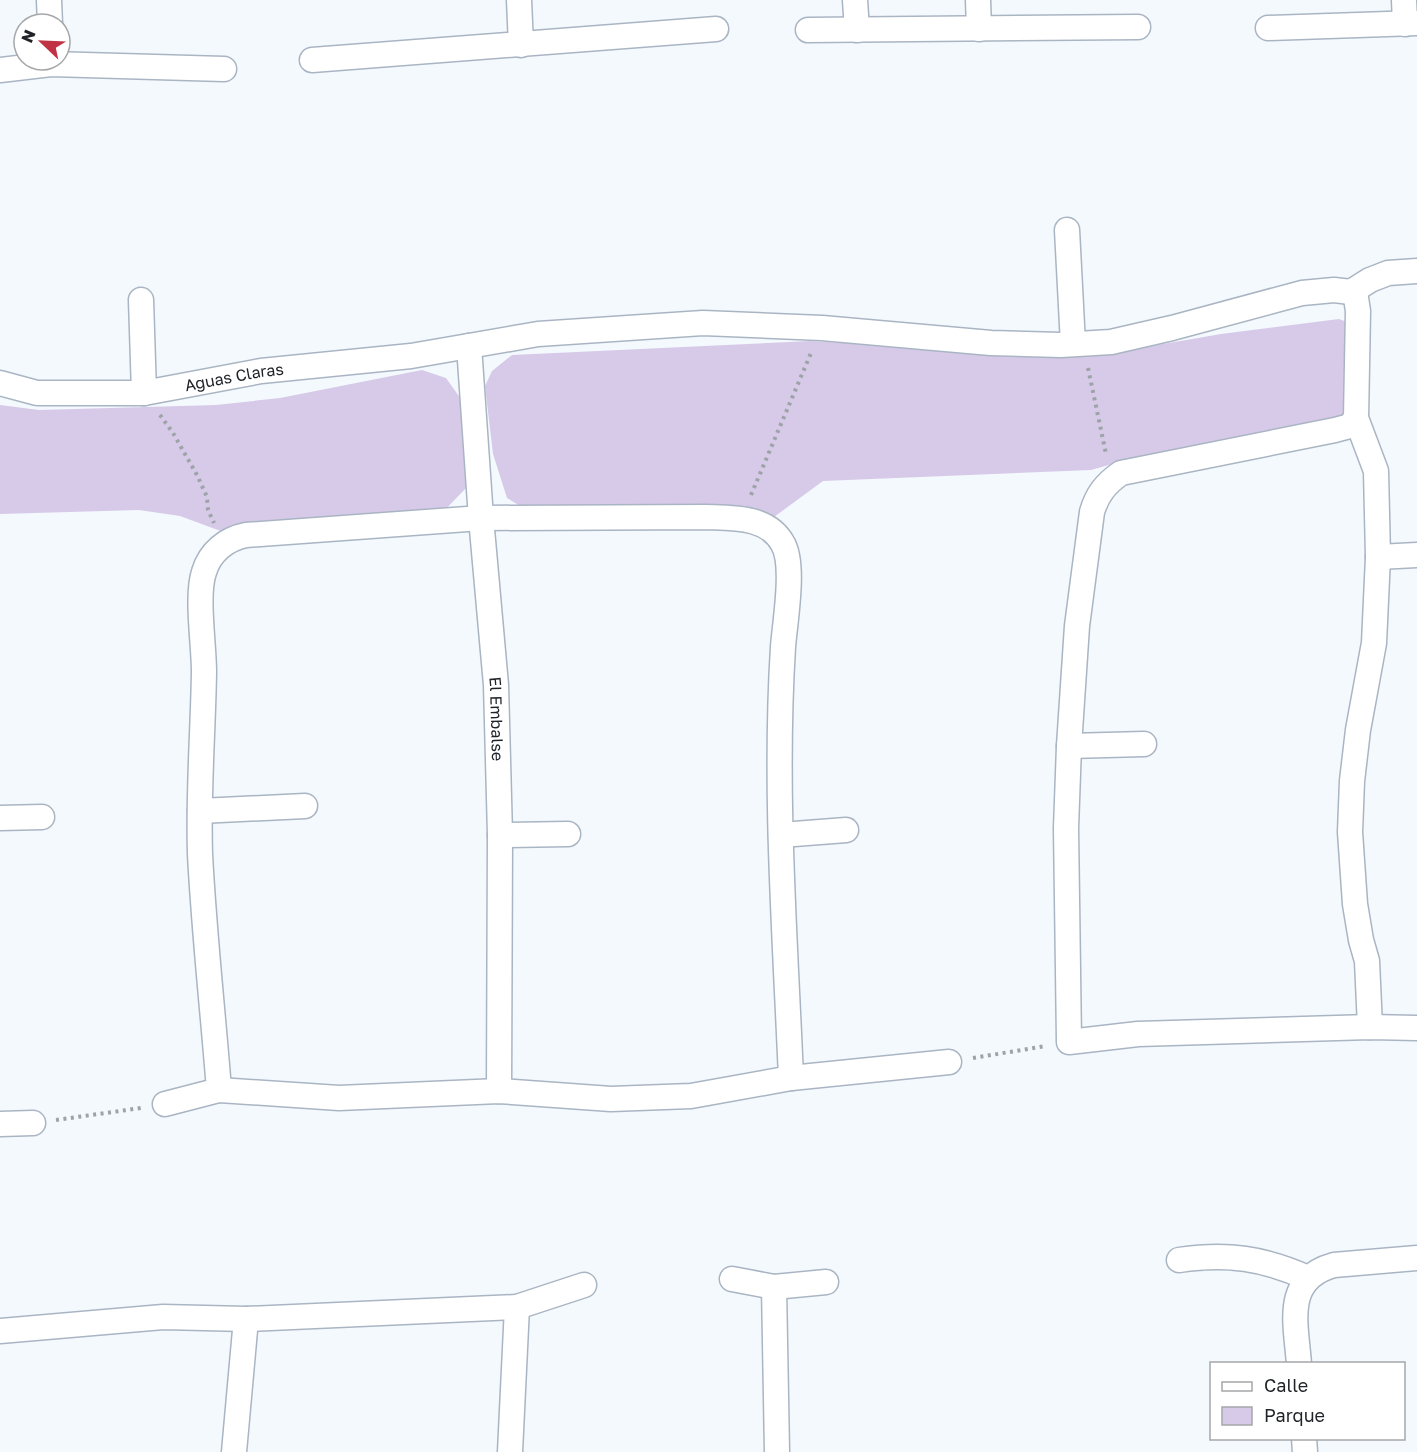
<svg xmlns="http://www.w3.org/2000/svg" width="1417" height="1452" font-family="'Golos Text',sans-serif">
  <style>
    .green { fill: #d6cae8 }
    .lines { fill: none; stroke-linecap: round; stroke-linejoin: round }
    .minor-casing { stroke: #aab5c3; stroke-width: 27 }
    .path { stroke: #9ea3a8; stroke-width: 4; stroke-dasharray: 3 4.5; stroke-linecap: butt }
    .minor { stroke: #fff; stroke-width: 24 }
    .labels { text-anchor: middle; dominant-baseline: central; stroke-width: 6; stroke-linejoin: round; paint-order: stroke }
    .street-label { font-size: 16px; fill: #1f2328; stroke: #fff }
  </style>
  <rect width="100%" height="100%" fill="#f4f9fe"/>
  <!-- green -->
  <g class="green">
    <polygon points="1339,319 1347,322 1347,422 1130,459 1091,470 823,481 774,517 751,510 528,511 507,498 493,454 485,386 492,371 512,355 810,341 1074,356 1117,352 1221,334"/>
    <polygon points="422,370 446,378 461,399 467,487 440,515 259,522 226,533 180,516 139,510 0,514 0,405 39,410 216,405 280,398"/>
  </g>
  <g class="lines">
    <defs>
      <g id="minor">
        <polyline points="49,0 50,24"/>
        <polyline points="519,0 521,45"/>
        <polyline points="855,0 857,30"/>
        <polyline points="978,0 979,29"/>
        <polyline points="1404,0 1405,24"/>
        <polyline points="1268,28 1417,23"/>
        <polyline points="808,30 1138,27"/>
        <polyline points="312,60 716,29"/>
        <polyline points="0,70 51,64 224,69"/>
        <polyline points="1067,230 1073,344"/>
        <polyline points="1351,292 1356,298 1358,311 1356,418 1376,471 1378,557 1374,643 1358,730 1352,781 1350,832 1355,904 1361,940 1367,961 1370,1027"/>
        <polyline points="141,300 144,393"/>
        <path id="s1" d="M469 346 481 518 496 685 500 835 499 1091"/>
        <path id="s2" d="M0 383 37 393H144L261 371 411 356 538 334 703 323 822 328 991 343 1061 345 1111 342 1172 328 1302 293 1334 290 1351 292 1370 280 1388 273 1417 271"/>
        <path d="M1356 418 1350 426 1335 430 1121 473C1105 484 1097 495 1092 512L1077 626 1069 746 1066 828 1069 1042 1138 1034 1370 1027 1417 1028"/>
        <polyline points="1378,557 1417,555"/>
        <polyline points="1069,746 1144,744"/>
        <polyline points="200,811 305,806"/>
        <polyline points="0,818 42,817"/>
        <polyline points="500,835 568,834"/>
        <polyline points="781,835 846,830"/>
        <path d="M219 1090C213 1012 204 933 200 854 198 793 203 733 204 672 204 644 196 596 204 572 210 552 226 539 246 535L481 518 706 517C733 518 768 516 783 544 795 565 785 621 783 647 774 790 785 935 791 1078"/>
        <polyline points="165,1104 219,1090 339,1098 499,1091 611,1099 691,1096 791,1078 949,1062"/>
        <polyline points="0,1124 33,1123"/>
        <path d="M1179 1260C1228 1253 1263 1258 1308 1278"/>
        <polyline points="732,1279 774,1287 826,1282"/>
        <polyline points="774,1287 777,1452"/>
        <polyline points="0,1331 163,1317 246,1319 517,1307 584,1285"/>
        <path d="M1299 1364C1296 1323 1283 1279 1334 1265L1417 1258"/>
        <polyline points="1304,1438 1305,1452"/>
        <polyline points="234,1452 246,1319"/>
        <polyline points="510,1452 517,1307"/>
      </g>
    </defs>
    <!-- minor casing -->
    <use href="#minor" class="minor-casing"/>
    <!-- path -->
    <g class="path">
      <polyline points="1088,368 1106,454"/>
      <polyline points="160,415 173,433 197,475 207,497 208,510 214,523"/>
      <polyline points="751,495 811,353"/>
      <polyline points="973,1058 1046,1046"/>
      <polyline points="56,1120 141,1108"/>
    </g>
    <!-- minor -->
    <use href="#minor" class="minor"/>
  </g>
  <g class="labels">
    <!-- street labels -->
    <g class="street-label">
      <text stroke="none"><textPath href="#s2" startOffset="237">Aguas Claras</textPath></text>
      <text stroke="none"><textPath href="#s1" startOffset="374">El Embalse</textPath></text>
    </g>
  </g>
  <!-- legend -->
  <rect x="1210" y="1362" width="195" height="78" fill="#ffffff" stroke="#a5a7a9" stroke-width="1.5"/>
  <rect x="1222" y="1382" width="30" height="9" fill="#ffffff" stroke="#a5a7a9" stroke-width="1.5"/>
  <text x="1264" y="1392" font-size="18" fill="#1f2328">Calle</text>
  <rect x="1222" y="1407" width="30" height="18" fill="#d6cae8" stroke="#a5a7a9" stroke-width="1.5"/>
  <text x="1264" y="1422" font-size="18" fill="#1f2328">Parque</text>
  <!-- north arrow -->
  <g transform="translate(42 42) rotate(293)"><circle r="28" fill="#ffffff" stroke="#a5a7a9" stroke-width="1.5"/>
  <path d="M0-4.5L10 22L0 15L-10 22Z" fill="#c23245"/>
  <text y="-9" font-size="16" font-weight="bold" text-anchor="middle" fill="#1f2328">N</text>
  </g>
</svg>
